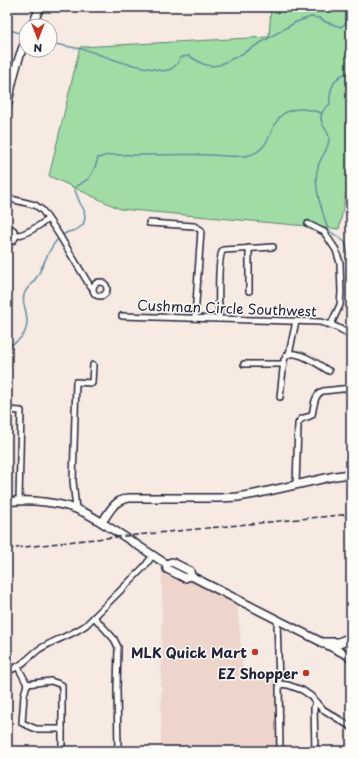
<svg xmlns="http://www.w3.org/2000/svg" width="358" height="758" font-family="'Playpen Sans',sans-serif">
  <style>
    .built { fill: #eed5cb }
    .green { fill: #9fdda5; stroke: #608070 }
    .lines { fill: none; stroke-linecap: round; stroke-linejoin: round }
    .stream { stroke: #5f8f9f; stroke-width: 1.5 }
    .street-casing { stroke: #22223b; stroke-width: 8 }
    .secondary-casing { stroke: #22223b; stroke-width: 10 }
    .highway-casing { stroke: #22223b; stroke-width: 12 }
    .street { stroke: #fdfcf7; stroke-width: 5 }
    .secondary { stroke: #fdfcf7; stroke-width: 7 }
    .highway { stroke: #fdfcf7; stroke-width: 9 }
    .rail { stroke: #22223b; stroke-width: 1.5; stroke-dasharray: 6 3; stroke-linecap: butt }
    .poi-dot { fill: #c8321e; stroke: #fdfcf7; stroke-width: 1.5 }
    .labels { text-anchor: middle; dominant-baseline: central; stroke-width: 3; stroke-linejoin: round; paint-order: stroke }
    .street-label { font-size: 14px; fill: #22223b; stroke: #fdfcf7 }
    .poi-label { font-size: 14px; font-weight: bold; fill: #22223b; stroke: #fdfcf7; text-anchor: end }
  </style>
  <rect width="100%" height="100%" fill="#f6eae3"/>
  <filter id="ink" filterUnits="userSpaceOnUse"><feTurbulence type="fractalNoise" baseFrequency=".025" numOctaves="2"/><feDisplacementMap in="SourceGraphic" scale="8" xChannelSelector="R" yChannelSelector="G"/><feConvolveMatrix kernelMatrix="1 2 1 2 8 2 1 2 1" color-interpolation-filters="sRGB"/></filter>
  <g filter="url(#ink)">
    <!-- built -->
    <polygon class="built" points="162,559 237,598 243,671 279,672 278,751 161,751"/>
    <!-- green -->
    <polygon class="green" points="271,7 351,7 351,169 339,229 120,209 49,176 80,47 269,37"/>
    <g class="lines">
      <!-- stream -->
      <g class="stream">
        <polyline points="7,29 26,35"/>
        <polyline points="50,43 86,50 124,63 163,71 171,69 177,64 181,57 189,56 203,64 211,66 219,65 240,55 296,22 311,17 319,18 326,22 341,27 351,19"/>
        <path d="M351 70C348 73 345 73 342 75 332 81 329 93 330 104 323 109 318 116 323 125 325 129 329 133 329 138 329 150 320 157 318 167 312 185 323 212 328 230L345 242 351 264"/>
        <path d="M61 236 68 232 76 230 83 225 85 218 84 210 80 203 74 188C78 185 84 182 88 179 93 174 96 165 98 158 113 153 122 155 137 155 162 155 186 154 210 155 223 155 238 158 250 155 279 146 265 109 301 109 308 109 315 111 322 113"/>
        <path d="M7 347C22 340 30 331 26 313 25 306 22 303 24 295 26 288 32 284 36 278 44 266 47 251 57 240"/>
      </g>
      <defs>
        <g id="street">
          <polyline points="7,198 35,205 42,210 58,233 90,286 93,287"/>
          <polyline points="149,223 194,226 201,230 195,318"/>
          <polyline points="308,224 324,232 336,250 340,263 341,292 340,305 331,324"/>
          <path d="M7 228C15 228 18 235 13 241L7 242"/>
          <path d="M16 236C28 233 38 227 48 219"/>
          <circle cx="100" cy="289" r="7"/>
          <polyline points="249,291 249,248"/>
          <path d="M122 316 320 322C332 325 342 328 351 337"/>
          <path d="M219 319C219 306 217 257 223 250L273 247"/>
          <polyline points="289,354 296,321"/>
          <polyline points="244,364 283,364"/>
          <path d="M280 397 284 360C285 359 286 356 287 355 297 349 321 366 329 371"/>
          <polyline points="7,410 21,411 19,501"/>
          <path d="M296 485 298 424C301 416 306 419 312 415 314 407 314 394 323 391L351 388"/>
          <polyline points="76,509 73,481 76,382 92,383 93,365"/>
          <polyline points="94,617 114,639 118,647 117,689 118,751"/>
          <polyline points="277,620 279,684 280,751"/>
          <polyline points="18,667 27,684"/>
          <path d="M7 671C20 668 28 658 38 650 53 640 71 636 86 625L145 566 153 555"/>
          <polyline points="27,684 51,681 62,685 62,751"/>
          <polyline points="27,684 24,695 22,723 36,729 62,729"/>
          <polyline points="279,684 288,685 302,690 311,696 321,708 351,727"/>
          <polyline points="315,751 314,707 316,702"/>
        </g>
        <g id="secondary">
          <polyline points="32,26 40,7"/>
          <path d="M7 107C12 83 16 62 26 40"/>
          <path d="M7 502C29 499 62 502 83 512 93 516 102 523 112 529 130 540 148 552 166 564L167 569 185 578 191 576 351 657"/>
          <path d="M102 522C111 510 113 501 129 498H220L238 497 255 494 335 476 351 474"/>
          <polyline points="166,564 172,562 190,571 191,576"/>
        </g>
        <g id="highway">
          <polyline points="323,643 339,643 351,638"/>
          <polyline points="350,657 351,655"/>
        </g>
      </defs>
      <!-- street casing -->
      <use href="#street" class="street-casing"/>
      <!-- secondary casing -->
      <use href="#secondary" class="secondary-casing"/>
      <!-- highway casing -->
      <use href="#highway" class="highway-casing"/>
      <!-- street -->
      <use href="#street" class="street"/>
      <!-- secondary -->
      <use href="#secondary" class="secondary"/>
      <!-- highway -->
      <use href="#highway" class="highway"/>
      <!-- rail -->
      <polyline class="rail" points="7,549 85,540 351,514"/>
    </g>
  </g>
  <!-- markers -->
  <g class="poi-dot">
    <circle cx="255" cy="652" r="4"/>
    <circle cx="306" cy="673" r="4"/>
  </g>
  <g class="labels">
    <!-- street labels -->
    <g class="street-label">
      <text transform="translate(227 308) rotate(2)">Cushman Circle Southwest</text>
    </g>
    <!-- poi labels -->
    <g class="poi-label">
      <text x="247" y="652">MLK Quick Mart</text>
      <text x="298" y="673">EZ Shopper</text>
    </g>
  </g>
  <!-- margin -->
  <rect width="358" height="758" fill="none" stroke="#fdfcf7" stroke-width="24"/>
  <rect x="12" y="12" width="334" height="734" fill="none" stroke="#22223b" stroke-width="1.5" filter="url(#ink)"/>
  <!-- north arrow -->
  <g transform="translate(38 38) rotate(180)"><circle r="19" fill="#fdfcf7" stroke="#a5a5ac"/>
  <path d="M0-3L7 15L0 10L-7 15Z" fill="#c8321e"/>
  <text y="-6" font-size="11" font-weight="bold" text-anchor="middle" fill="#22223b">N</text>
  </g>
</svg>
